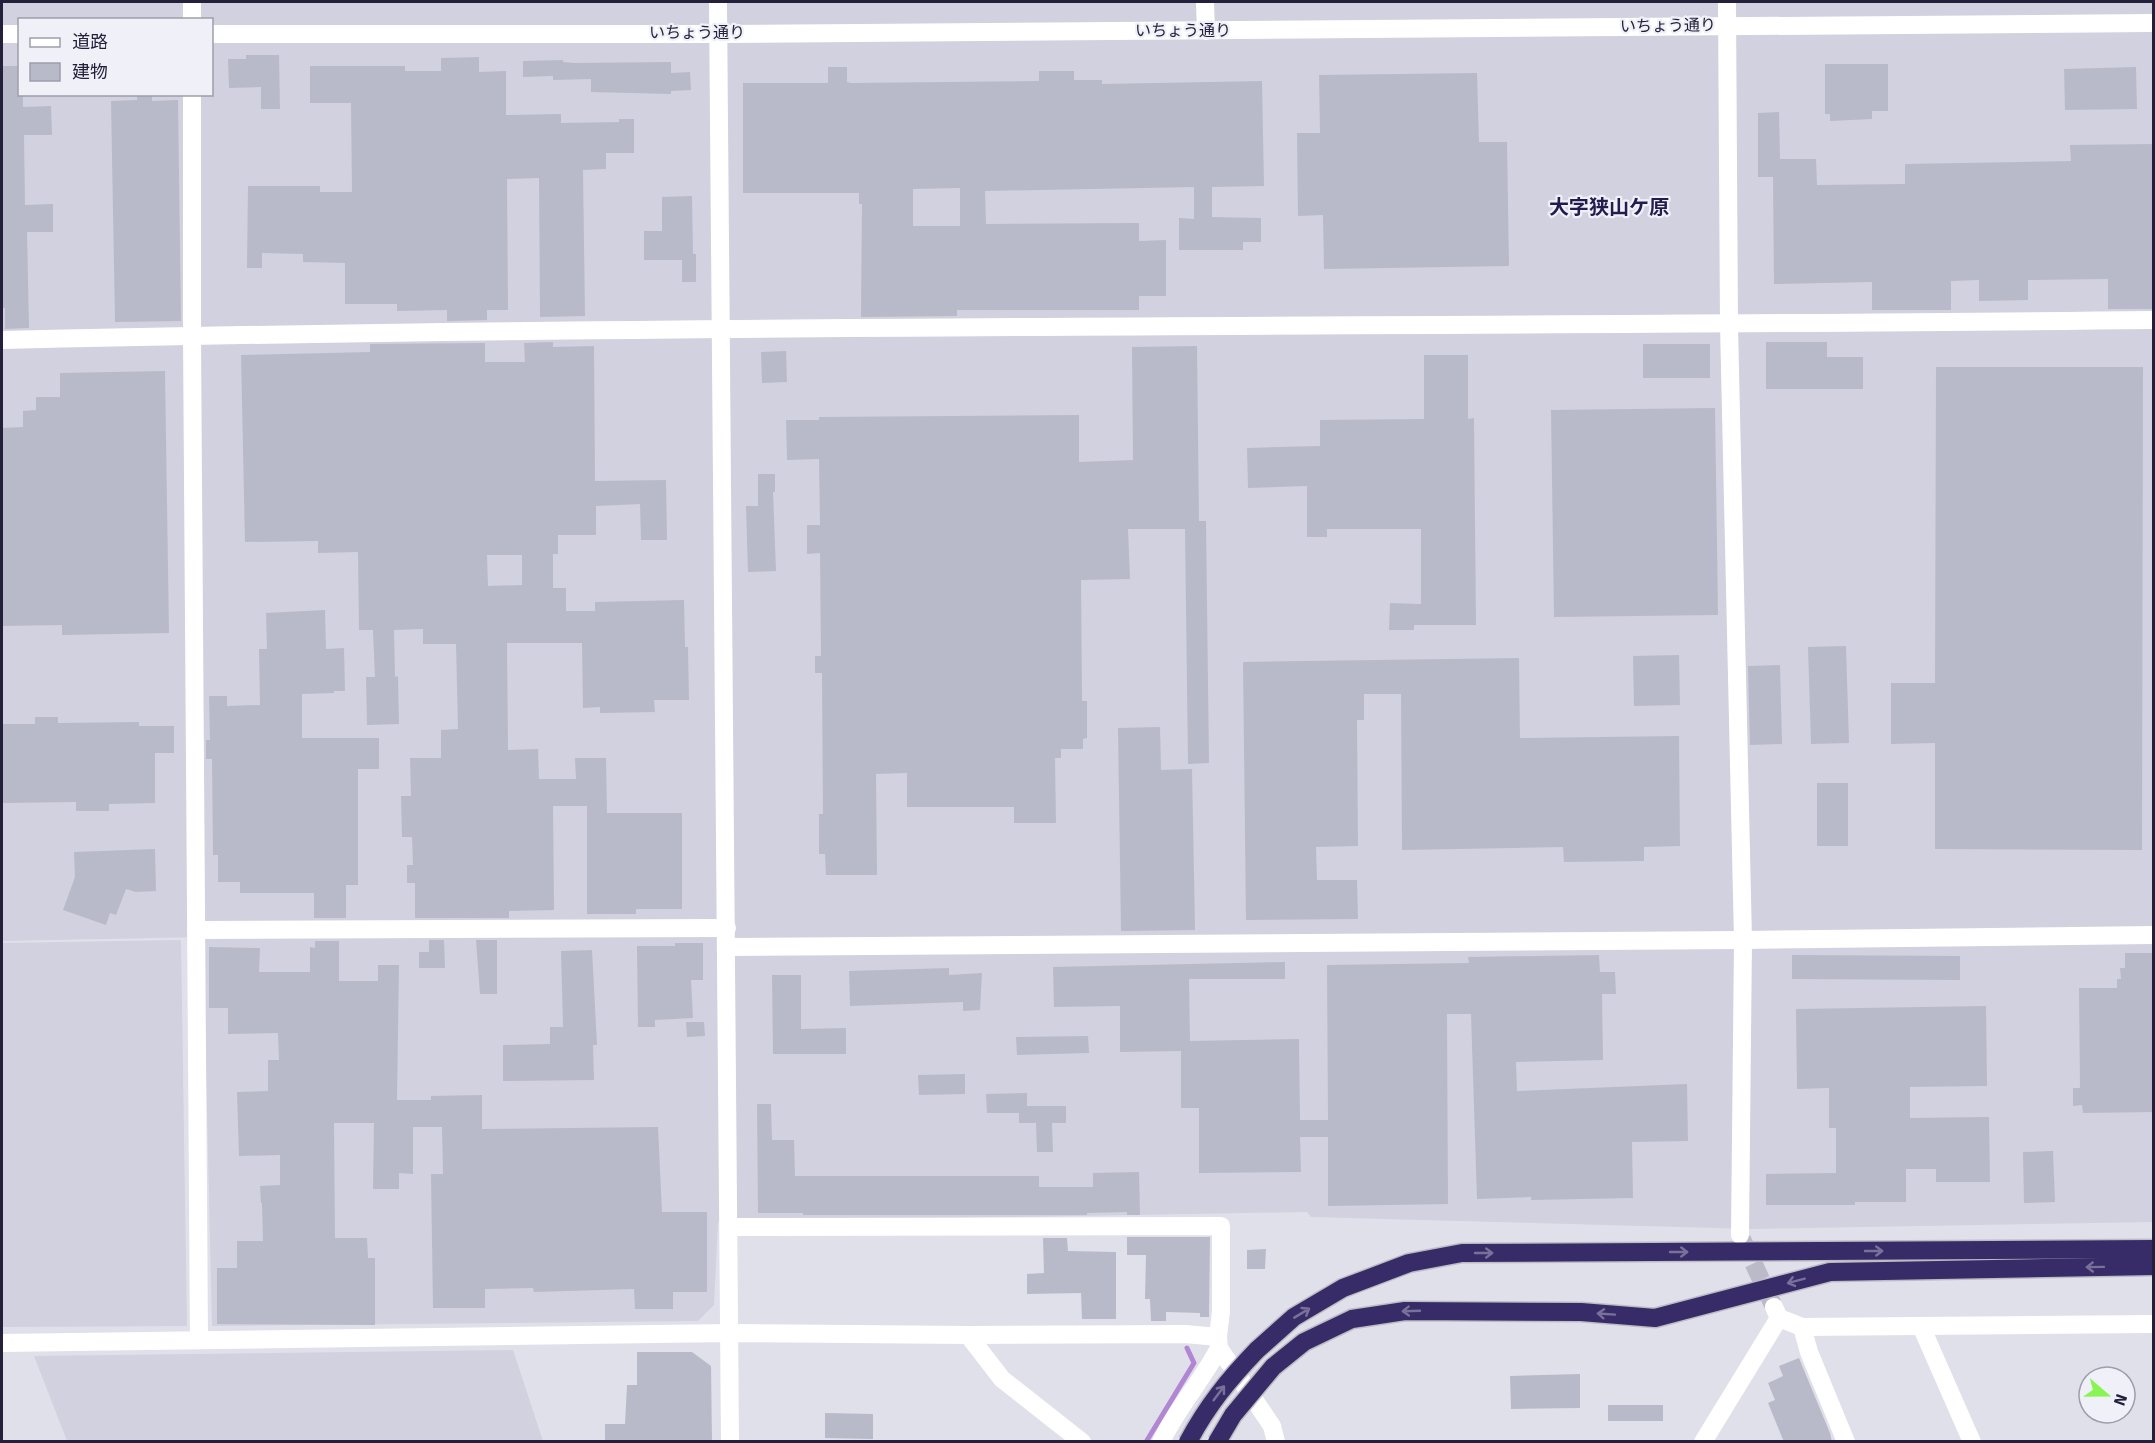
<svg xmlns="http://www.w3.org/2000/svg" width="2155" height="1443" font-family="Signika,'Noto Sans JP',sans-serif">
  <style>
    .built { fill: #d1d1df; fill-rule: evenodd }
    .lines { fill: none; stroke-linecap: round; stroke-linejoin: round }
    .stream { stroke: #b186d2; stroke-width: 5 }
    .building { fill: #b9bac9; fill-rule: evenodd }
    .minor-tunnel { stroke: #babac8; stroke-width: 18; stroke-dasharray: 18 9; stroke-linecap: butt }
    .highway-casing { stroke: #bdbcc4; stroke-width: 21 }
    .minor { stroke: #fff; stroke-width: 18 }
    .highway { stroke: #382c68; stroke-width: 18 }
    .highway-bridge-casing { stroke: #bdbcc4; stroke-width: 21; stroke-linecap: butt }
    .highway-bridge { stroke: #382c68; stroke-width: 18 }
    .oneway { stroke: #78719a }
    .labels { text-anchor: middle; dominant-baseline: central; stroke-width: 4.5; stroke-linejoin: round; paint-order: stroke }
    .street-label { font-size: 16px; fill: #24203b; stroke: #f0f1f8 }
    .quarter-label { font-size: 20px; font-weight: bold; fill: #241c4e; stroke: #f0f1f8 }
  </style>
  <rect width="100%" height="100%" fill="#e0e0eb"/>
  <!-- built -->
  <g class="built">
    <path d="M2 2H2153V1222L1752 1229 1311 1217 1307 1212 718 1222 714 1305 698 1321 212 1326 203 937 2 941ZM20 20H212V94H20Z"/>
    <polygon points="181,940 187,1326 2,1327 2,943"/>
    <polygon points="513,1350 543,1441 67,1441 34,1356"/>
  </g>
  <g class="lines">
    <!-- stream -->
    <polyline class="stream" points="1146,1442 1194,1363 1187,1348"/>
  </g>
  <!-- building -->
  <g class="building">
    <polygon points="246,55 279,55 280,109 261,109 261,87 229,88 228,59 246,59"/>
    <polygon points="479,57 479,72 506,71 506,115 561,114 561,123 619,122 619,119 634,119 634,153 606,153 606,169 583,170 585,316 540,317 539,178 507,179 508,310 487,310 487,320 447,321 447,310 397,311 397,304 345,304 345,263 303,262 303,254 262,253 262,268 247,268 248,186 320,186 320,192 352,192 351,103 310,103 310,66 405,66 405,71 441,71 441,58"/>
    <polygon points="563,60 563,62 574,63 671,62 671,73 690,72 691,90 671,91 671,94 591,92 591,79 553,80 553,76 523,77 523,61"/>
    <polygon points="1825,64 1888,64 1888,111 1872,111 1872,119 1830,121 1830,114 1825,114"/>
    <polygon points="2,66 20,66 20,94 23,94 23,107 51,106 52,135 24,135 25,205 53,204 53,232 27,232 29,328 5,329 5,308 2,308"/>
    <path d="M828 67H847V82L851 83 1039 81V71H1074V80H1102V84L1262 81 1264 186 1212 187V217L1261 218V242H1243V250H1179V218L1194 219V187L985 191 986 224 1139 223V241L1166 240V296H1139V310H957V316L861 317 862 204H859V193H743V83H828ZM960 188V226H913V189Z"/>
    <polygon points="2136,67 2137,109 2065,110 2064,69"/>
    <polygon points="1477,73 1479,142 1507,142 1509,266 1324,269 1323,215 1298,216 1297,133 1320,133 1319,75"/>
    <polygon points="137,94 152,94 152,101 178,100 181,321 115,322 111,101 137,100"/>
    <polygon points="1779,112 1780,159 1816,159 1817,185 1905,184 1905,164 2071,161 2070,145 2154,144 2154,309 2108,309 2108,279 2028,280 2028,300 1979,301 1979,280 1951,281 1951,310 1872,310 1872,282 1774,284 1773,177 1758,177 1758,113"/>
    <polygon points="692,196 693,254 696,254 696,282 682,282 682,260 644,260 644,231 662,231 662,197"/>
    <path d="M553 342V347L594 346 595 481 666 480 667 540H641L640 504 596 506V535H558V554H553V588H566V611H595V602L684 600 685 647H688L689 700H654L655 712 600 713V707L583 708 582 643H507L508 750 538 749 539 779H576L575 758H606L607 813H682V909H636V914H587V806H553L554 910 509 911V918H415V883H407V865H413L412 837H402L401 796H411L410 758H441V730L458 729 456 644H423V629L394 630 395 677 398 676 399 724 367 725 366 677H375L373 630H359L358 552 318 553V541L245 542 241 355 370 352V344L485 343V362H525L524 343ZM487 555H522V585L488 586Z"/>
    <polygon points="1766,342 1827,342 1827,357 1863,357 1863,389 1766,389"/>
    <rect x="1643" y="344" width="67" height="34"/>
    <polygon points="1197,346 1199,521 1206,521 1209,763 1188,764 1185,529 1128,529 1130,579 1081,580 1082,701 1087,701 1087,738 1083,739 1083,749 1061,749 1061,758 1055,758 1056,823 1014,823 1014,807 907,807 907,773 876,774 877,875 826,875 825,854 819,854 819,814 823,814 822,673 815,673 815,656 821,656 820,553 807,554 807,525 820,525 819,459 787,460 786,420 819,420 819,417 1079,415 1079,462 1133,460 1132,347"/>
    <polygon points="786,351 787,382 762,383 761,352"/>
    <polygon points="1424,355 1468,355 1468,419 1474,418 1476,625 1414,625 1414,630 1389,630 1390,603 1421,604 1421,529 1327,529 1327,537 1307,537 1307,486 1248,488 1247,448 1320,446 1320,420 1424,419"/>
    <polygon points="1936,367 2143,367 2142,850 1935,849 1935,743 1891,744 1891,683 1935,683"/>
    <polygon points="165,371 169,633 62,635 62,625 2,626 2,428 23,427 23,411 36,410 36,397 60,397 60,373"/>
    <polygon points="1715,408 1718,615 1554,617 1551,410"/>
    <polygon points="758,474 775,474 775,492 773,492 776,571 748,572 746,506 758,506"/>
    <polygon points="325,610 326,649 344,648 345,691 334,691 334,693 302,694 302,738 379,738 379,769 358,769 358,885 346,885 346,918 314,918 314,893 240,893 240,882 218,882 218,855 213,855 212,759 206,759 206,740 210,740 209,696 227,696 227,706 260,705 259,649 267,649 266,613"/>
    <polygon points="1846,646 1849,743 1811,744 1808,647"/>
    <polygon points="1679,655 1680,705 1634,706 1633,656"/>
    <polygon points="1519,658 1520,738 1679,736 1680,846 1644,847 1644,861 1564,862 1563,847 1402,850 1401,694 1364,694 1364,720 1357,720 1358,846 1316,847 1317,880 1357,880 1358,919 1246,920 1243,662"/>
    <polygon points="1780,665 1782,744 1750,745 1748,666"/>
    <polygon points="35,717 58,717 58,723 139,722 139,726 174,726 174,753 155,753 155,803 109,804 109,811 76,811 76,802 2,803 2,724 35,724"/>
    <polygon points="1160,727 1161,770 1192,769 1195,930 1121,931 1118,728"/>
    <rect x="1817" y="783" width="31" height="63"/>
    <polygon points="155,849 156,891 136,892 126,889 116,915 110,913 106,925 63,910 75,877 74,852"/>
    <polygon points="429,940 444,940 445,968 419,968 419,952 429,952"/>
    <polygon points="476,940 497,940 497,994 480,994"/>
    <polygon points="315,941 339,941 339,981 378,981 378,965 399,965 397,1100 431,1100 431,1096 482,1095 482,1129 658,1127 662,1212 707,1212 707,1292 673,1292 673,1309 635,1309 634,1289 534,1292 533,1288 485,1289 485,1308 433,1308 431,1174 443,1174 442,1127 413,1127 413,1174 399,1173 399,1189 373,1189 374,1123 334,1123 335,1238 367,1238 368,1258 375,1258 375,1325 217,1324 217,1268 237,1268 237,1241 263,1241 262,1203 261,1203 260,1186 280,1185 280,1155 239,1156 237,1092 268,1091 268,1060 279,1060 278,1033 228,1034 228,1008 209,1008 209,947 260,948 259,972 310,972 310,947 315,948"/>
    <polygon points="675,943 703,943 703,980 691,980 693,1018 655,1020 655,1027 638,1027 637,946 675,946"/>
    <polygon points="592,950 597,1045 593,1045 594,1080 503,1081 503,1045 550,1044 550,1027 563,1027 561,951"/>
    <polygon points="2125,953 2154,953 2154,1112 2083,1113 2082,1105 2073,1106 2073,1088 2080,1088 2079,988 2117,988 2117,979 2121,979 2120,968 2125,968"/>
    <polygon points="1599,955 1600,972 1615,972 1616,994 1602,994 1603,1060 1516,1062 1517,1091 1687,1084 1688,1141 1632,1142 1633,1198 1531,1200 1531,1197 1477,1199 1471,1014 1447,1014 1448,1204 1328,1206 1328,1137 1300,1137 1301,1172 1199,1173 1199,1108 1181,1108 1181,1051 1120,1052 1120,1006 1054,1007 1053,967 1285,962 1285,979 1189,979 1190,1041 1299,1039 1300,1120 1328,1120 1327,965 1469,963 1468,957"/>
    <polygon points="1792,955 1960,956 1960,980 1792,979"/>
    <polygon points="949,968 949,975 982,973 980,1010 963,1011 963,1002 850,1006 849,971"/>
    <polygon points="772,975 801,975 801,1029 846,1028 846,1054 773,1054"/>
    <polygon points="1986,1006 1987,1086 1910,1087 1910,1118 1989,1117 1990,1182 1936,1182 1936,1169 1906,1169 1906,1202 1855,1202 1855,1205 1766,1205 1766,1174 1836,1173 1836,1128 1829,1128 1829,1088 1797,1089 1796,1009"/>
    <polygon points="686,1022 704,1022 705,1036 687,1037"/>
    <polygon points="1088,1036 1089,1053 1017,1055 1016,1037"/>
    <polygon points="965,1074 965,1094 919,1095 918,1075"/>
    <polygon points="1027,1093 1027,1106 1066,1106 1066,1123 1052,1123 1053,1152 1037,1152 1036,1123 1019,1123 1019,1113 987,1113 986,1094"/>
    <polygon points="757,1104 771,1104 772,1140 794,1140 795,1176 1039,1176 1039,1187 1093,1187 1093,1173 1139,1172 1140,1215 1127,1215 1127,1212 1087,1213 1087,1215 803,1215 803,1213 758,1213"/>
    <polygon points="2053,1151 2055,1202 2024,1203 2023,1152"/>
    <polygon points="1127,1237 1210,1237 1209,1317 1200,1317 1200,1313 1166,1312 1166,1321 1151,1321 1150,1299 1145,1299 1146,1255 1127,1255"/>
    <polygon points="1043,1238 1067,1238 1068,1251 1116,1252 1116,1319 1082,1319 1081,1293 1027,1294 1027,1274 1044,1273"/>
    <polygon points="1266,1249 1265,1269 1247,1269 1247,1250"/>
    <polygon points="637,1352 692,1352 711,1366 712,1442 605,1442 605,1424 625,1424 627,1385 637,1385"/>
    <polygon points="1799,1358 1830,1433 1832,1442 1784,1442 1768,1403 1775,1400 1768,1383 1783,1376 1779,1366"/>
    <polygon points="1580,1374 1580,1408 1511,1409 1510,1376"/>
    <rect x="1608" y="1405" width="55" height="16"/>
    <polygon points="825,1413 873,1414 873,1439 825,1438"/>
  </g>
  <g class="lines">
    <!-- minor-tunnel -->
    <polyline class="minor-tunnel" points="1742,1239 1774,1307"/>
    <defs>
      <g id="highway">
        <polyline points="1257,1350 1294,1317 1343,1288 1409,1263 1462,1253 2154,1249"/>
        <polyline points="1273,1367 1304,1342 1352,1319 1405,1311 1581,1312 1655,1318 1830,1272 2154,1266"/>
      </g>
    </defs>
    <!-- highway casing -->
    <use href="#highway" class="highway-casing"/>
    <!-- minor -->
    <g class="minor">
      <polyline points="192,2 192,20"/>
      <polyline points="718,2 730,1442"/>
      <polyline points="1205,2 1206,31"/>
      <polyline points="1727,2 1729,325 1743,940 1740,1235"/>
      <polyline points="2,34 20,34"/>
      <polyline points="212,34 718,34 2154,23"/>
      <polyline points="192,94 192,336 199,1340"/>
      <path d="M2 340C719 323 1436 328 2154 320"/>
      <polyline points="196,930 727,928"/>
      <polyline points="727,947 1743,940 2154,935"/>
      <polyline points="729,1227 1221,1226 1221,1311 1218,1337"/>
      <polyline points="1774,1307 1779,1318 1802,1327 2154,1324"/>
      <polyline points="1921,1326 1972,1442"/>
      <polyline points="1802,1327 1809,1352 1846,1442"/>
      <polyline points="968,1335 1002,1379 1082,1442"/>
      <polyline points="2,1343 730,1333 968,1335 1185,1334 1218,1337 1219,1348 1272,1426 1276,1442"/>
      <path d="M1161 1442C1177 1408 1202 1381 1219 1348"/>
      <polyline points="1703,1442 1779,1318"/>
    </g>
    <!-- highway -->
    <use href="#highway" class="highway"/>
    <defs>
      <g id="highway-bridge">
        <path d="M1188 1442C1207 1406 1229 1379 1257 1350"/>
        <polyline points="1217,1442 1233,1415 1273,1367"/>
      </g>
    </defs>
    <!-- highway-bridge casing -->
    <use href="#highway-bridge" class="highway-bridge-casing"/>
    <!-- highway-bridge -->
    <use href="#highway-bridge" class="highway-bridge"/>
  </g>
  <!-- one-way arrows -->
  <defs><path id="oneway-shaft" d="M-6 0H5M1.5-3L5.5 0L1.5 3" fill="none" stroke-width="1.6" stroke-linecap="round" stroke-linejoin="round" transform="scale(1.5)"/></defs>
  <g class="oneway">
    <use href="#oneway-shaft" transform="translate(1874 1251)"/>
    <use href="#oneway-shaft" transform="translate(1679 1252)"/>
    <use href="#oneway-shaft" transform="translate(1484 1253)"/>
    <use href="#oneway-shaft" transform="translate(2095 1267) rotate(179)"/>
    <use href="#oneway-shaft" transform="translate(1796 1281) rotate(165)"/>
    <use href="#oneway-shaft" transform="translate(1411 1311) rotate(178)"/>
    <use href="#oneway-shaft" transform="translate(1302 1313) rotate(-31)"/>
    <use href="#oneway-shaft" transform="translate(1606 1314) rotate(-176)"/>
    <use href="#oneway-shaft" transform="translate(1219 1393) rotate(-53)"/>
  </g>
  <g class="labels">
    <!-- street labels -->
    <g class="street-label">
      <text transform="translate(1668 26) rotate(-1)">いちょう通り</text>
      <text x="1183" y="31">いちょう通り</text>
      <text x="697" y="33">いちょう通り</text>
    </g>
    <!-- quarter labels -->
    <g class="quarter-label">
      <text x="1609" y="207">大字狭山ケ原</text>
    </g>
  </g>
  <!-- border -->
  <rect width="2155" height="1443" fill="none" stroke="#24203b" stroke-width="6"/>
  <!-- legend -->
  <rect x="18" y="18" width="195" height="78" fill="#f0f1f8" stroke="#9e9dac" stroke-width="1.5"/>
  <rect x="30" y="38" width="30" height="9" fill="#ffffff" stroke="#9e9dac" stroke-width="1.5"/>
  <text x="72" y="48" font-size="18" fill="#24203b">道路</text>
  <rect x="30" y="63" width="30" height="18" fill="#b9bac9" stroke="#9e9dac" stroke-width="1.5"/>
  <text x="72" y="78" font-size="18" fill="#24203b">建物</text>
  <!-- north arrow -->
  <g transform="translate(2107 1395) rotate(110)"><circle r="28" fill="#f0f1f8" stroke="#9e9dac" stroke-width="1.5"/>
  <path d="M0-4.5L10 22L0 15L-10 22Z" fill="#8af454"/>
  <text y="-9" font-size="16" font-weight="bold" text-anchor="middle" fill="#24203b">N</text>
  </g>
</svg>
